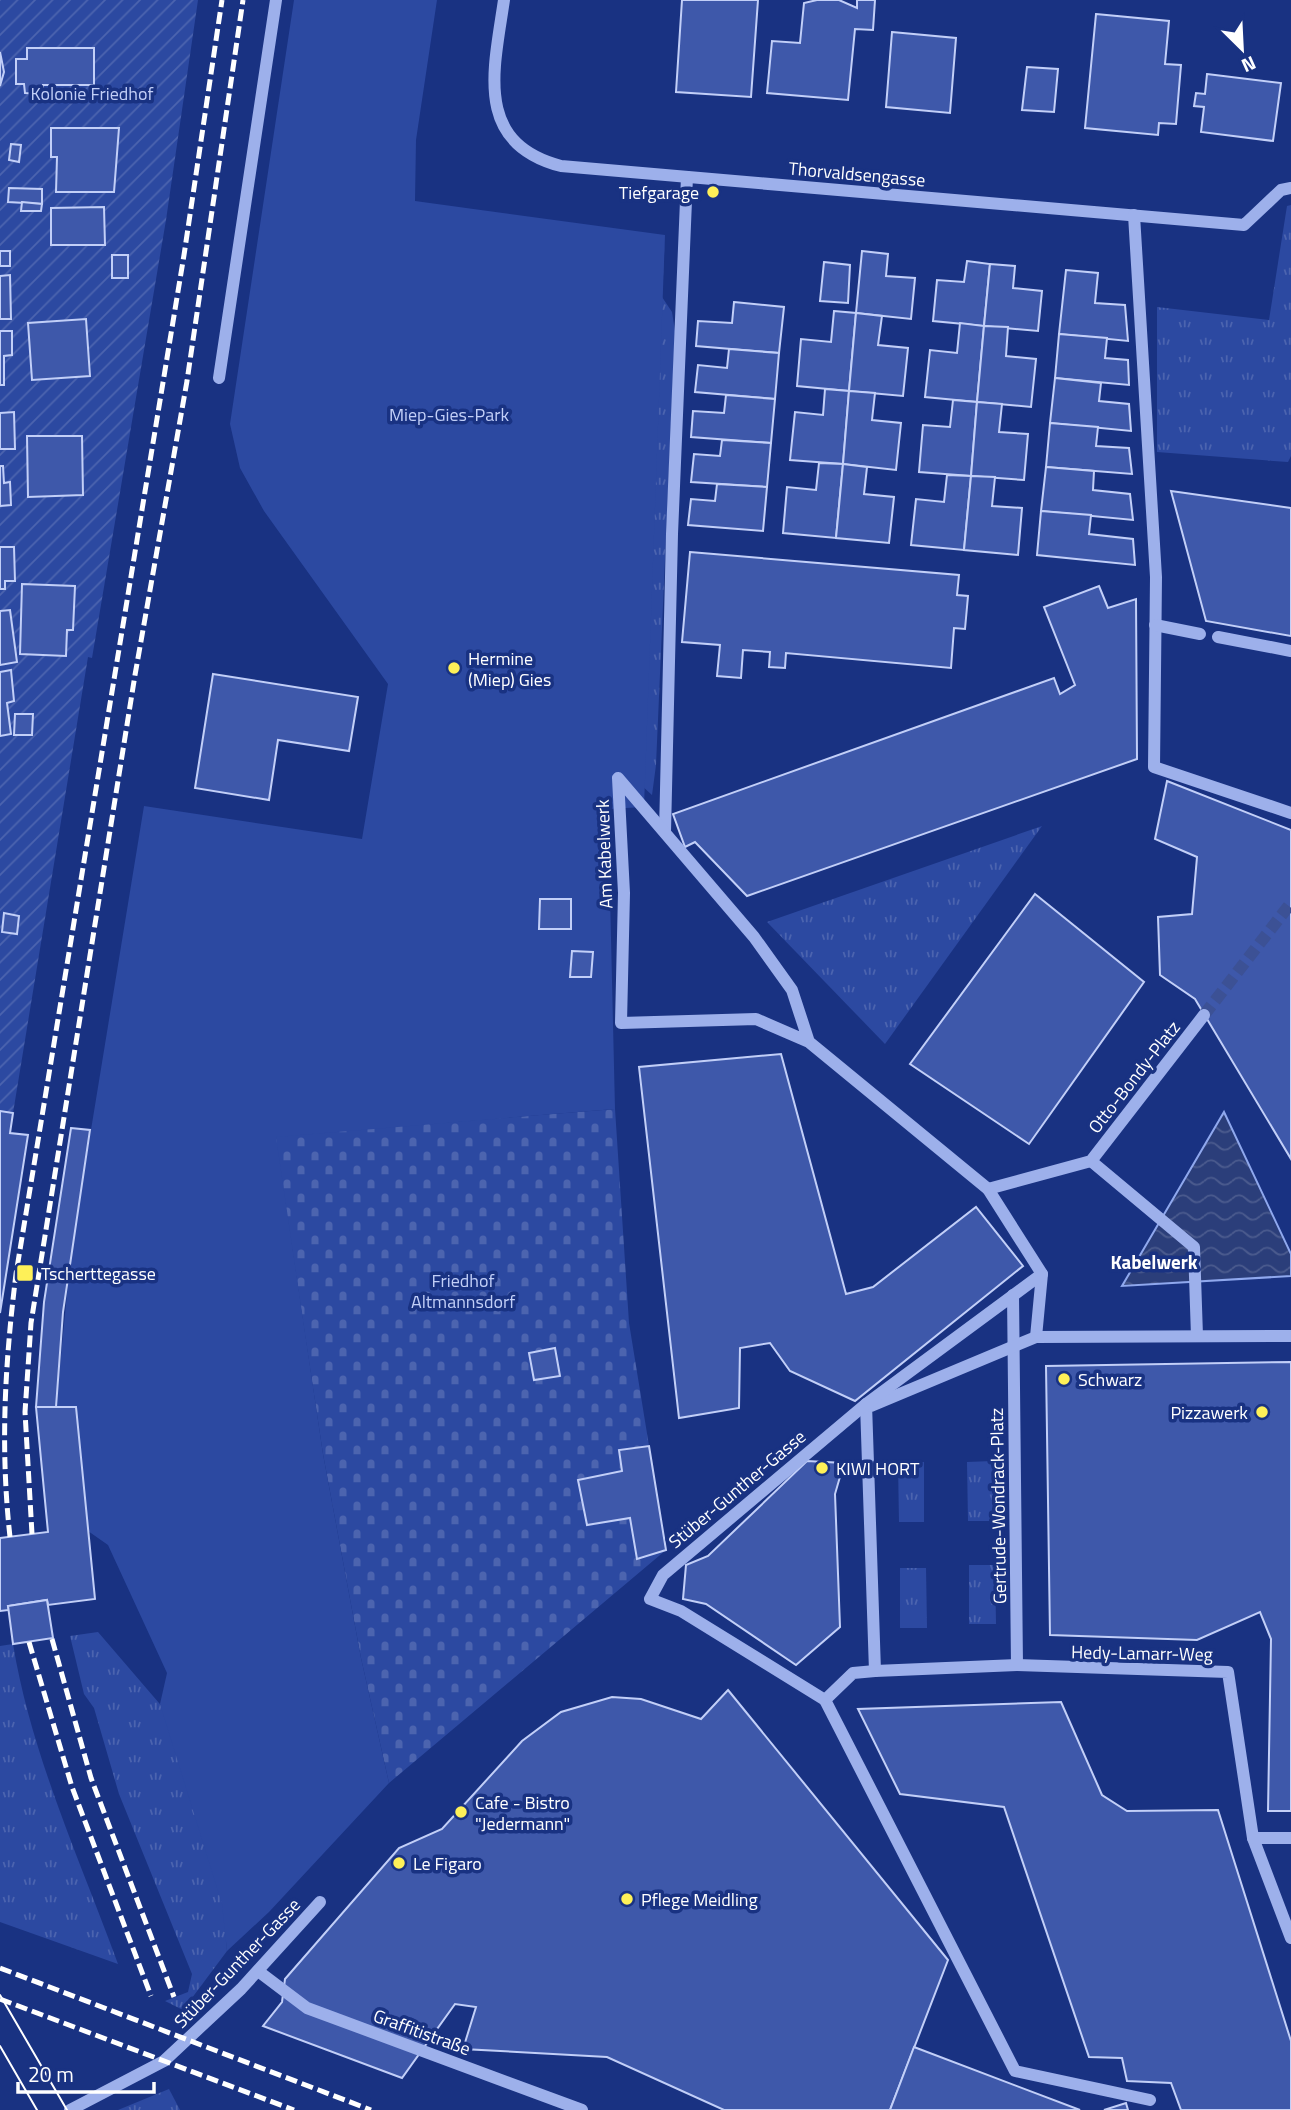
<svg xmlns="http://www.w3.org/2000/svg" width="1291" height="2110" font-family="'Titillium Web',sans-serif">
  <style>
    .grass { fill: url(#grass-tufts) }
    .cemetery { fill: url(#cemetery-stones) }
    .park { fill: #2c49a1 }
    .garden { fill: url(#garden-furrows) }
    .water { fill: url(#water-waves); stroke: #8fa8ee; stroke-width: 2 }
    .building { fill: #3e58aa; stroke: #c2cff8; stroke-width: 2 }
    .lines { fill: none; stroke-linecap: round; stroke-linejoin: round }
    .minor-tunnel { stroke: #3c5195; stroke-width: 12; stroke-dasharray: 12 6; stroke-linecap: butt }
    .minor { stroke: #9db0eb; stroke-width: 12 }
    .tram { stroke: #fff; stroke-width: 2 }
    .rail { stroke: #fff; stroke-width: 5; stroke-dasharray: 12 5; stroke-linecap: butt }
    .poi-dot { fill: #fef058; stroke: #193282; stroke-width: 2.5 }
    .labels { text-anchor: middle; dominant-baseline: central; stroke-width: 7; stroke-linejoin: round; paint-order: stroke }
    .park-label { font-size: 18px; fill: #c2cff8; stroke: #193282 }
    .street-label { font-size: 18px; fill: #fff; stroke: #193282 }
    .poi-label { font-size: 18px; fill: #fff; stroke: #193282; text-anchor: start }
    .neighbourhood-label { font-size: 19px; font-weight: bold; fill: #fff; stroke: #193282 }
  </style>
  <defs>
    <pattern id="grass-tufts" width="24" height="20" patternUnits="userSpaceOnUse" patternTransform="scale(1.75)"><rect width="24" height="20" fill="#2c49a1"/><path d="M3 7l-1-3M5 7V3M7 7l1-3M15 17l-1-3M17 17v-4M19 17l1-3" fill="none" stroke="#4c64af"/></pattern>
    <pattern id="cemetery-stones" width="16" height="16" patternUnits="userSpaceOnUse" patternTransform="scale(1.75)"><rect width="16" height="16" fill="#2c49a1"/><path d="M2 7V4a2 2 0 0 1 4 0v3zM10 15v-3a2 2 0 0 1 4 0v3z" fill="#4c64af"/></pattern>
    <pattern id="garden-furrows" width="10" height="10" patternUnits="userSpaceOnUse" patternTransform="scale(1.75)"><rect width="10" height="10" fill="#2c49a1"/><path d="M-1 1l2-2M0 10L10 0M9 11l2-2" fill="none" stroke="#4c64af"/></pattern>
    <pattern id="water-waves" width="16" height="10" patternUnits="userSpaceOnUse" patternTransform="scale(1.75)"><rect width="16" height="10" fill="#2b3e7a"/><path d="M0 5q4-4 8 0t8 0" fill="none" stroke="#4b5b8e"/></pattern>
  </defs>
  <rect width="100%" height="100%" fill="#193282"/>
  <!-- grass -->
  <g class="grass">
    <polygon points="1291,205 1291,456 1288,462 1157,452 1157,307 1269,320 1287,206"/>
    <polygon points="665,235 662,297 672,312 675,331 656,765 652,795 629,774"/>
    <polygon points="1042,826 885,1044 767,922"/>
    <polygon points="993,1461 993,1521 968,1521 967,1462"/>
    <polygon points="898,1462 924,1462 924,1522 899,1522"/>
    <polygon points="969,1565 995,1565 996,1624 969,1624"/>
    <polygon points="900,1568 926,1568 927,1628 900,1628"/>
    <polygon points="98,1632 165,1710 222,1870 227,1951 183,2010 165,2001 188,1992 192,1974 119,1794 94,1708 84,1694 70,1636"/>
    <path d="M13 1644C31 1754 80 1860 118 1964L0 1922V1646Z"/>
    <polygon points="169,2089 180,2110 118,2110"/>
  </g>
  <!-- cemetery -->
  <polygon class="cemetery" points="615,1109 629,1323 666,1550 389,1783 361,1658 323,1454 275,1136"/>
  <!-- park -->
  <polygon class="park" points="294,0 437,0 416,140 415,201 665,235 644,807 608,809 615,1109 276,1137 323,1454 361,1658 389,1783 269,1912 227,1951 222,1904 160,1704 167,1673 108,1545 88,1531 76,1408 56,1407 71,1252 144,806 362,839 388,684 264,511 240,468 230,424"/>
  <!-- garden -->
  <polygon class="garden" points="0,0 198,0 166,220 92,658 88,657 13,1113 0,1111"/>
  <!-- water -->
  <polygon class="water" points="1224,1112 1291,1254 1291,1276 1122,1286"/>
  <!-- building -->
  <g class="building">
    <polygon points="682,0 758,0 751,97 676,92"/>
    <polygon points="817,0 839,0 857,8 857,0 875,0 873,30 855,29 848,100 767,93 772,41 800,43 804,3"/>
    <polygon points="1096,14 1169,21 1165,64 1181,65 1176,124 1159,123 1158,135 1085,128"/>
    <polygon points="892,32 956,38 950,113 886,107"/>
    <polygon points="27,48 94,48 94,85 43,85 43,94 25,93 24,84 16,84 16,59 27,59"/>
    <polygon points="0,52 4,72 0,86"/>
    <polygon points="1027,67 1058,69 1054,112 1022,110"/>
    <polygon points="1207,74 1281,83 1273,141 1201,132 1204,107 1194,106 1196,93 1205,94"/>
    <polygon points="51,128 119,128 114,192 56,192 57,157 51,157"/>
    <polygon points="11,144 21,145 19,162 9,160"/>
    <polygon points="9,188 42,189 42,204 8,202"/>
    <polygon points="22,202 42,204 41,211 21,211"/>
    <polygon points="104,207 105,245 51,245 51,208"/>
    <rect x="0" y="251" width="10" height="15"/>
    <polygon points="862,251 888,254 886,276 915,278 911,319 856,313"/>
    <rect x="112" y="255" width="16" height="23"/>
    <polygon points="967,261 990,264 984,326 933,321 937,280 964,282"/>
    <polygon points="824,262 850,265 848,303 820,301"/>
    <polygon points="990,264 1015,266 1013,288 1042,291 1038,331 984,326"/>
    <polygon points="1066,270 1098,273 1095,303 1125,305 1128,341 1059,334"/>
    <polygon points="10,275 11,319 0,319 0,276"/>
    <polygon points="734,302 784,307 779,353 696,346 698,321 732,323"/>
    <polygon points="834,311 856,313 849,391 797,386 801,339 831,342"/>
    <polygon points="856,313 882,316 878,345 908,348 903,396 849,391"/>
    <polygon points="86,319 90,376 32,380 28,323"/>
    <polygon points="960,323 984,326 977,402 925,397 930,350 957,353"/>
    <polygon points="984,326 1008,327 1006,356 1036,359 1031,407 977,402"/>
    <polygon points="0,331 12,331 12,355 4,356 4,385 0,385"/>
    <polygon points="1059,334 1107,338 1105,358 1128,360 1129,385 1055,378"/>
    <polygon points="729,349 779,353 775,399 695,392 698,365 727,368"/>
    <polygon points="1055,378 1101,383 1099,401 1129,404 1131,431 1050,423"/>
    <polygon points="825,389 849,391 843,464 790,460 795,412 823,415"/>
    <polygon points="849,391 875,393 872,420 901,423 896,470 843,464"/>
    <polygon points="726,395 775,399 771,443 691,437 693,411 724,413"/>
    <polygon points="953,400 977,402 971,476 919,472 923,425 950,427"/>
    <polygon points="977,402 1002,404 999,432 1028,434 1024,480 971,476"/>
    <polygon points="14,412 15,449 0,449 0,413"/>
    <polygon points="1050,423 1098,427 1096,446 1129,448 1132,474 1046,467"/>
    <polygon points="27,436 82,436 83,495 28,497"/>
    <polygon points="722,440 771,443 767,487 691,482 694,454 720,456"/>
    <polygon points="819,463 843,464 836,538 783,533 787,487 816,490"/>
    <polygon points="843,464 867,467 864,494 894,497 889,543 836,538"/>
    <polygon points="0,466 3,466 4,483 10,482 11,505 0,506"/>
    <polygon points="1046,467 1094,471 1093,490 1130,494 1133,520 1041,511"/>
    <polygon points="947,475 971,476 964,550 911,545 916,499 944,502"/>
    <polygon points="971,476 995,477 992,506 1022,508 1018,555 964,550"/>
    <polygon points="717,484 767,487 763,531 688,525 691,499 715,501"/>
    <polygon points="1171,491 1291,508 1291,636 1206,621"/>
    <polygon points="1041,511 1091,515 1089,534 1133,539 1135,565 1037,555"/>
    <polygon points="0,547 14,547 15,581 5,581 5,589 0,589"/>
    <polygon points="690,552 959,575 957,595 968,596 965,629 954,628 951,668 786,653 785,668 769,667 770,652 743,650 741,678 717,676 720,645 682,642"/>
    <polygon points="22,584 75,586 73,630 67,630 66,656 20,654"/>
    <polygon points="1099,586 1108,608 1136,599 1137,759 747,896 695,842 685,847 673,814 1054,678 1060,694 1075,685 1044,607"/>
    <polygon points="10,610 17,662 0,665 0,611"/>
    <polygon points="11,670 14,701 7,703 11,734 0,736 0,672"/>
    <polygon points="213,674 358,697 349,751 278,740 269,800 195,788"/>
    <polygon points="15,714 33,714 32,735 14,735"/>
    <polygon points="1167,781 1291,830 1291,1159 1195,999 1160,975 1158,917 1192,914 1197,857 1155,839"/>
    <polygon points="1035,894 1144,982 1029,1144 910,1064"/>
    <polygon points="540,899 571,899 571,929 539,929"/>
    <polygon points="4,913 19,916 17,934 2,932"/>
    <polygon points="572,951 593,952 591,977 570,977"/>
    <polygon points="781,1054 846,1294 873,1287 976,1207 1023,1266 855,1401 790,1371 770,1343 740,1348 739,1408 679,1418 639,1067"/>
    <polygon points="0,1111 13,1113 10,1133 28,1135 0,1313"/>
    <polygon points="71,1128 90,1130 63,1312 56,1407 36,1407 44,1302"/>
    <polygon points="555,1348 560,1376 534,1380 529,1353"/>
    <polygon points="1291,1362 1291,1811 1268,1811 1271,1639 1260,1612 1197,1640 1050,1635 1046,1366"/>
    <polygon points="36,1407 76,1407 95,1599 48,1605 47,1600 8,1606 9,1610 0,1611 0,1538 48,1532"/>
    <polygon points="649,1446 666,1550 637,1559 630,1518 587,1525 578,1480 622,1471 619,1450"/>
    <polygon points="807,1461 844,1463 835,1494 840,1627 796,1665 706,1604 683,1599 686,1565 708,1556"/>
    <polygon points="47,1600 53,1638 13,1644 8,1606"/>
    <polygon points="728,1690 948,1960 890,2110 724,2110 607,2057 463,2049 476,2007 455,2004 402,2078 263,2026 282,2002 285,1979 399,1848 442,1829 522,1741 561,1712 612,1697 641,1699 701,1719"/>
    <polygon points="1061,1702 1102,1795 1127,1811 1218,1810 1291,2041 1291,2110 1181,2110 1171,2083 1127,2081 1122,2058 1089,2057 1004,1807 900,1794 858,1709"/>
    <polygon points="914,2047 1080,2110 890,2110"/>
    <polygon points="1126,2103 1128,2110 1104,2110"/>
  </g>
  <g class="lines">
    <!-- minor-tunnel -->
    <polyline class="minor-tunnel" points="1204,1015 1291,903"/>
    <!-- minor -->
    <g class="minor">
      <path d="M504 0C494 69 473 143 561 166L1244 225 1281 190 1291 188"/>
      <polyline points="1134,215 1156,577 1154,767 1291,813"/>
      <polyline points="219,378 276,0"/>
      <polyline points="1155,625 1200,634"/>
      <polyline points="1218,637 1291,651"/>
      <polyline points="665,832 672,534 687,177"/>
      <polyline points="809,1042 792,990 754,937 618,778 624,893 621,1023 756,1019 809,1042 988,1189 1042,1274 1036,1337"/>
      <polyline points="1091,1161 1194,1247 1197,1336"/>
      <polyline points="988,1189 1091,1161 1204,1015"/>
      <polyline points="1013,1295 1017,1665"/>
      <polyline points="866,1404 875,1671"/>
      <polyline points="871,1406 1036,1337 1291,1336"/>
      <polyline points="825,1700 681,1611 650,1599 663,1575 866,1404 1042,1274"/>
      <polyline points="1253,1838 1291,1938"/>
      <polyline points="258,1971 307,2008 582,2110"/>
      <polyline points="1150,2100 1015,2071 825,1700 853,1673 875,1671 1017,1665 1228,1672 1253,1838 1291,1838"/>
      <polyline points="70,2110 164,2061 241,1989 320,1902"/>
    </g>
    <!-- tram -->
    <g class="tram">
      <polyline points="0,1995 67,2110"/>
      <polyline points="0,2046 37,2110"/>
    </g>
    <!-- rail -->
    <g class="rail">
      <polyline points="32,1534 25,1412 31,1323 135,675 187,381 243,0"/>
      <path d="M10 1537C0 1447 5 1363 16 1274L184 255 222 0"/>
      <polyline points="52,1639 91,1778 174,1997"/>
      <polyline points="29,1642 72,1787 151,1996"/>
      <polyline points="0,1968 371,2110"/>
      <polyline points="0,1999 294,2110"/>
    </g>
  </g>
  <!-- markers -->
  <g class="poi-dot">
    <circle cx="713" cy="192" r="7"/>
    <circle cx="454" cy="668" r="7"/>
    <rect x="16" y="1264" width="18" height="18" rx="3.5"/>
    <circle cx="1064" cy="1379" r="7"/>
    <circle cx="1262" cy="1412" r="7"/>
    <circle cx="822" cy="1468" r="7"/>
    <circle cx="461" cy="1812" r="7"/>
    <circle cx="399" cy="1863" r="7"/>
    <circle cx="627" cy="1899" r="7"/>
  </g>
  <g class="labels">
    <!-- park labels -->
    <g class="park-label">
      <text x="92" y="93">Kolonie Friedhof</text>
      <text x="449" y="414">Miep-Gies-Park</text>
      <text x="463" y="1280">Friedhof<tspan x="463" dy="21">Altmannsdorf</tspan></text>
    </g>
    <!-- street labels -->
    <g class="street-label">
      <text transform="translate(857 174) rotate(5)">Thorvaldsengasse</text>
      <text transform="translate(604 854) rotate(-92)">Am Kabelwerk</text>
      <text transform="translate(1134 1077) rotate(-52)">Otto-Bondy-Platz</text>
      <text transform="translate(737 1489) rotate(-40)">Stüber-Gunther-Gasse</text>
      <text transform="translate(998 1506) rotate(-91)">Gertrude-Wondrack-Platz</text>
      <text transform="translate(1142 1653) rotate(1)">Hedy-Lamarr-Weg</text>
      <text transform="translate(237 1963) rotate(-46)">Stüber-Gunther-Gasse</text>
      <text transform="translate(422 2032) rotate(20)">Graffitistraße</text>
    </g>
    <!-- poi labels -->
    <g class="poi-label">
      <text x="699" y="192" text-anchor="end">Tiefgarage</text>
      <text x="468" y="658">Hermine<tspan x="468" dy="21">(Miep) Gies</tspan></text>
      <text x="41" y="1273">Tscherttegasse</text>
      <text x="1078" y="1379">Schwarz</text>
      <text x="1248" y="1412" text-anchor="end">Pizzawerk</text>
      <text x="836" y="1468">KIWI HORT</text>
      <text x="475" y="1802">Cafe - Bistro<tspan x="475" dy="21">"Jedermann"</tspan></text>
      <text x="413" y="1863">Le Figaro</text>
      <text x="641" y="1899">Pflege Meidling</text>
    </g>
    <!-- neighbourhood labels -->
    <g class="neighbourhood-label">
      <text x="1154" y="1261">Kabelwerk</text>
    </g>
  </g>
  <!-- north arrow -->
  <g transform="translate(1242 49) rotate(156)" stroke="#193282" stroke-width="5" paint-order="stroke">
  <path d="M0-5L12 26L0 18L-12 26Z" fill="#ffffff"/>
  <text y="-10" font-size="19" font-weight="bold" text-anchor="middle" fill="#ffffff">N</text>
  </g>
  <!-- scale -->
  <path d="M18 2082v10h136v-10" fill="none" stroke="#ffffff" stroke-width="3.5"/>
  <text x="28" y="2082" font-size="21" fill="#ffffff" stroke="#193282" stroke-width="5" paint-order="stroke">20 m</text>
</svg>
